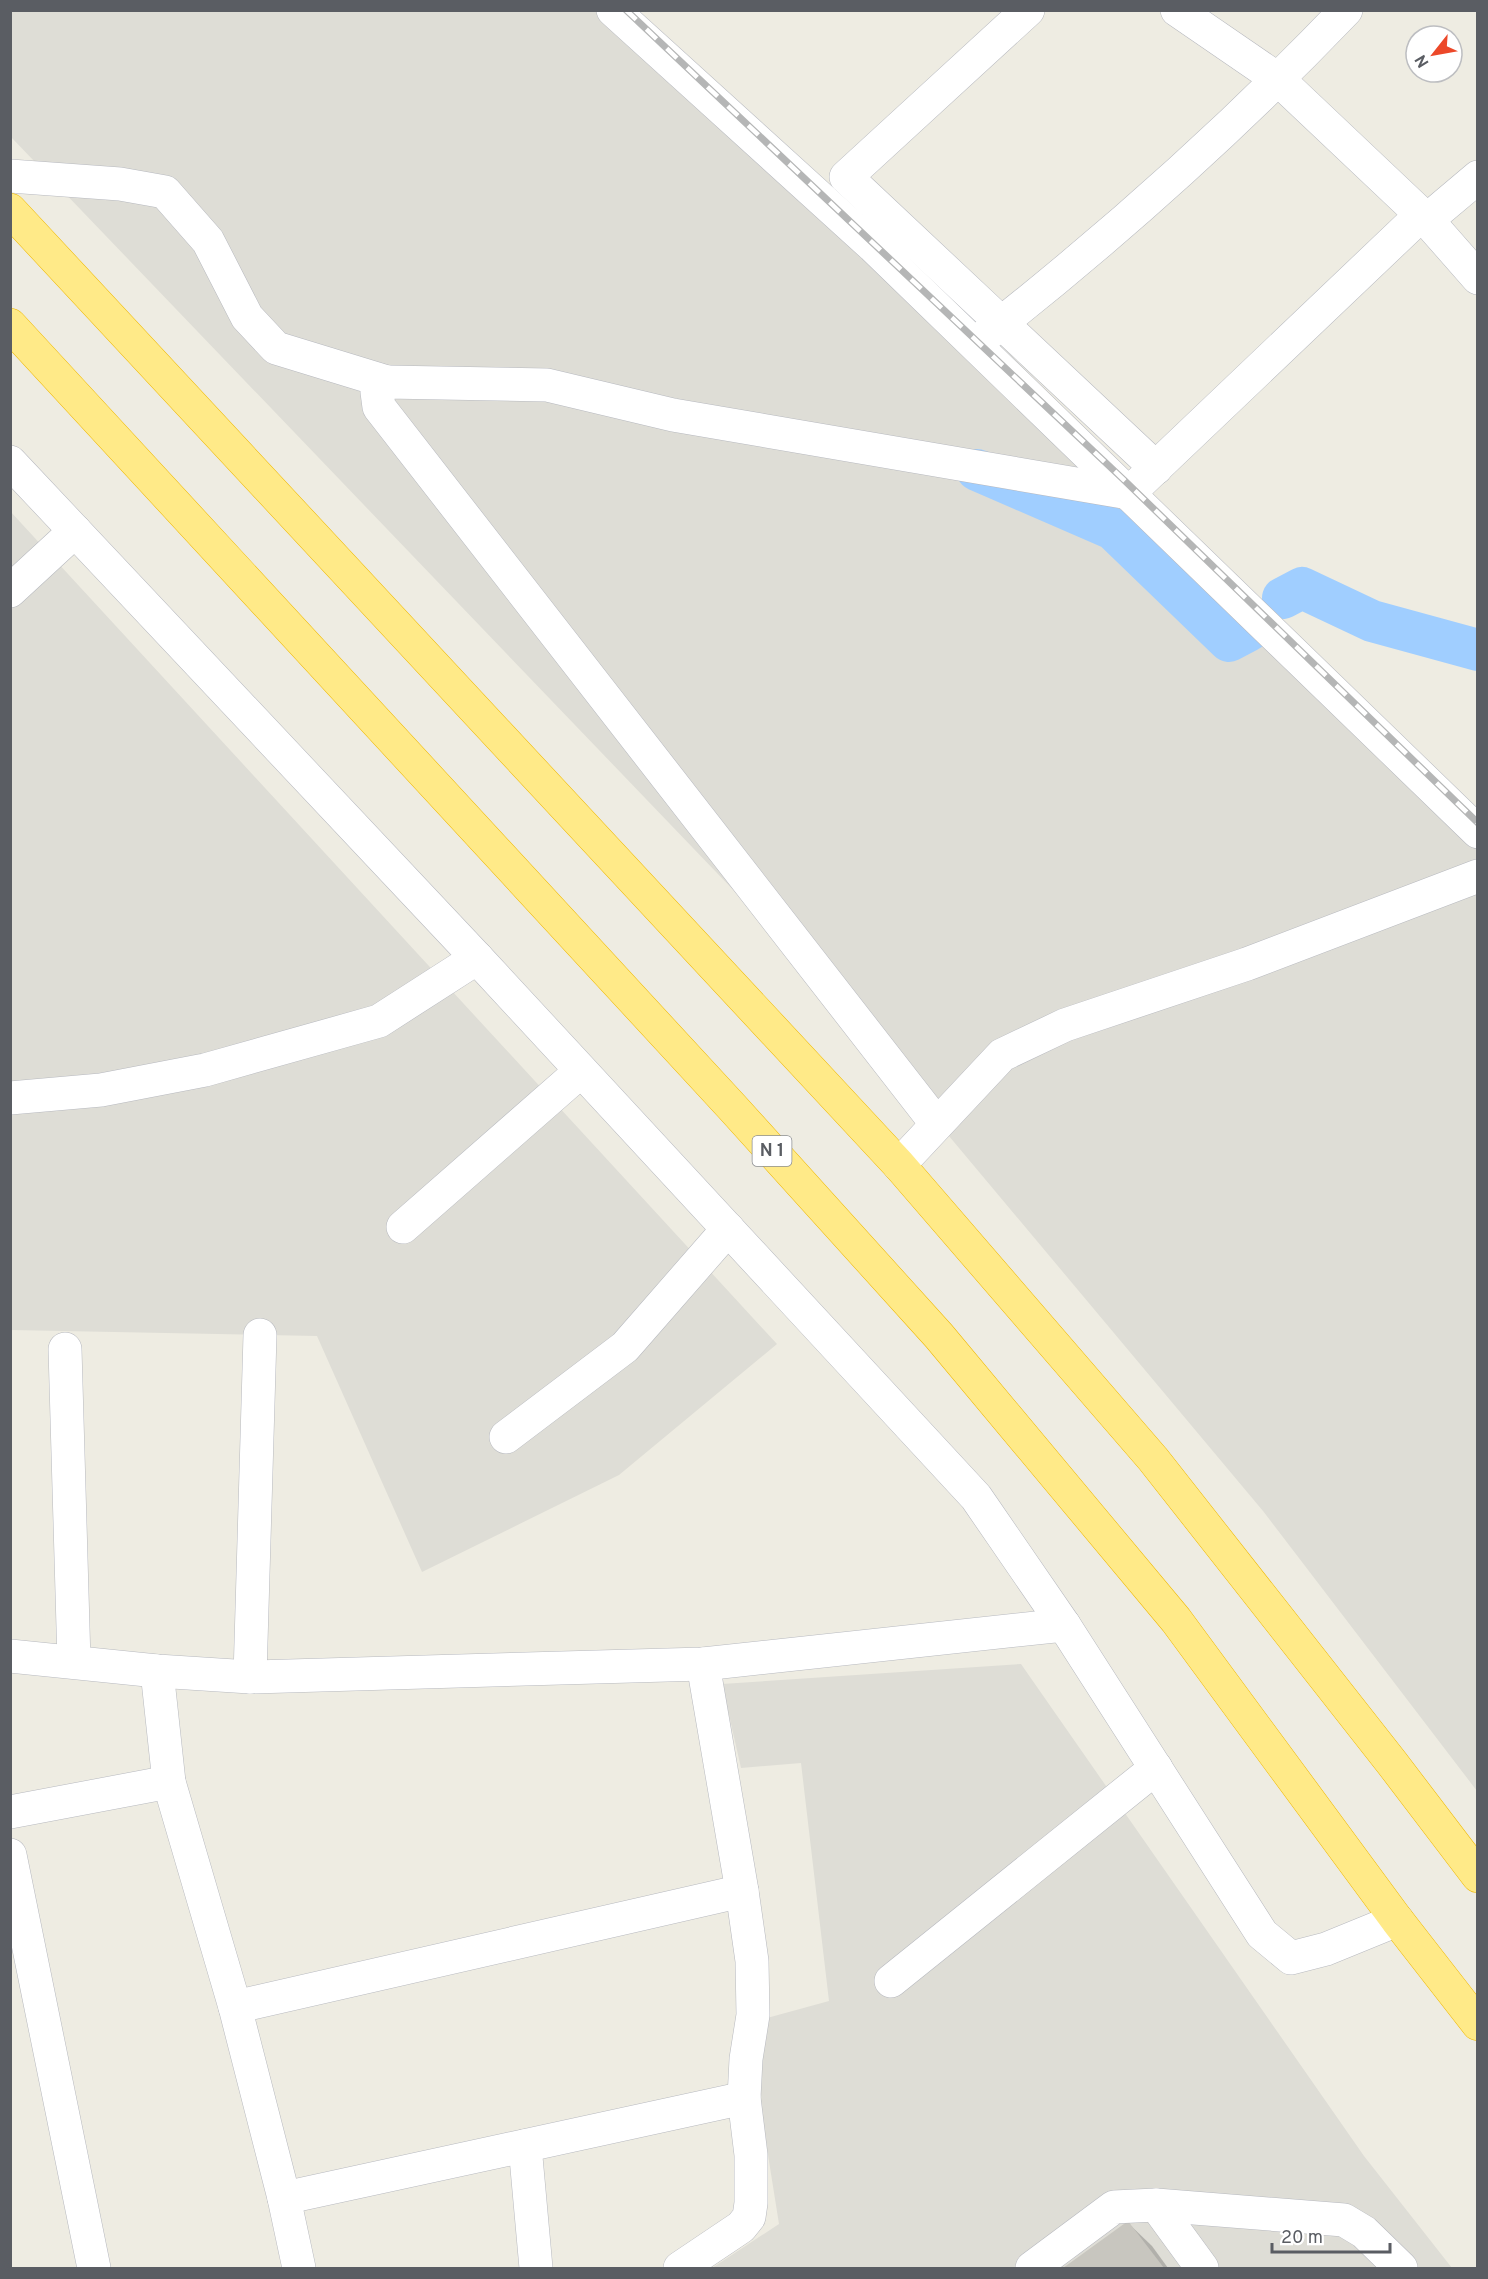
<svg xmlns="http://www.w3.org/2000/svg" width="1488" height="2279" font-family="Overpass,sans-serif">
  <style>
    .industrial { fill: #deddd6 }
    .shadow { fill: #0003 }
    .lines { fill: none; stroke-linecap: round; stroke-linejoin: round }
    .canal { stroke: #a0ceff; stroke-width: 42 }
    .building { fill: #c8c6bf }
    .minor-casing { stroke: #b7b9bf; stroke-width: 34 }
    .highway-casing { stroke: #efb800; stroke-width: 34 }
    .minor { stroke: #fff; stroke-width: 33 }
    .highway { stroke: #ffea88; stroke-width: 33 }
    .rail-casing { stroke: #b5b6b6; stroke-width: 7 }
    .rail { stroke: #fff; stroke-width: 4.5; stroke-dasharray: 14; stroke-linecap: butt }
    .labels { text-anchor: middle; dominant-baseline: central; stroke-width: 6; stroke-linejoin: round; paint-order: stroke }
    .shield { fill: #fff; stroke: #8c8e92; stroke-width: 1.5 }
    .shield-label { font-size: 18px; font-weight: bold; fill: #5a5d63 }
  </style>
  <rect width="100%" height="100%" fill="#eeece2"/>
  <!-- industrial -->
  <g class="industrial">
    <polygon points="11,11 603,11 1182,522 1477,811 1477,1791 1263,1511 810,970 11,137"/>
    <polygon points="10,511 777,1344 619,1475 422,1572 317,1336 11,1330"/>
    <polygon points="1021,1664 1364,2156 1452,2268 712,2268 779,2224 758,2092 767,2018 829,2001 801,1763 741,1768 722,1684"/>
  </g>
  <!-- shadow -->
  <polygon class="shadow" points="1128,2223 1152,2246 1168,2268 1066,2268"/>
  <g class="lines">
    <!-- canal -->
    <g class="canal">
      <polyline points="977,470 1113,529 1229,641 1248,631"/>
      <polyline points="1283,598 1302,588 1372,621 1478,650"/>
    </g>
  </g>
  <!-- building -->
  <polygon class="building" points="1128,2221 1164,2268 1063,2268"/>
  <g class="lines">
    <defs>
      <g id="minor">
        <polyline points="613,10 873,246 1478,832"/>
        <polyline points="1028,10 846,177 1156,468"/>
        <polyline points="1177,10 1279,80 1427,220 1478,278"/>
        <polyline points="10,176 120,184 165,192 208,241 247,317 276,348 387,382"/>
        <polyline points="1427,220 1478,177"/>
        <path d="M985 336C1112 236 1234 127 1346 10"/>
        <polyline points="10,462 477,958 976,1497 1064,1625 1262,1934 1291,1958 1326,1949 1397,1920"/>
        <polyline points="10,591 75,531"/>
        <polyline points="10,1098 101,1090 205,1070 379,1021 477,958"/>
        <polyline points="936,1123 379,407 377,392 387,382 547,385 673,415 1129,493 1421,215"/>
        <polyline points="899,1165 1002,1055 1065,1025 1247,964 1478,876"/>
        <polyline points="403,1227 581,1071"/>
        <polyline points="65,1349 74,1662"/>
        <polyline points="506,1437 625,1347 728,1229"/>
        <polyline points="10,1656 157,1671 250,1677 703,1664 1064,1625"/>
        <polyline points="157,1671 169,1782 235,2007 284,2198 299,2268"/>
        <polyline points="250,1677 260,1335"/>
        <polyline points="10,1812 169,1782"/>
        <polyline points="10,1855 94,2268"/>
        <polyline points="891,1981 1156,1768"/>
        <polyline points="235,2007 742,1891"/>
        <polyline points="525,2146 536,2268"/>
        <polyline points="284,2198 744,2098"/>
        <polyline points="1156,2205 1202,2268"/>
        <polyline points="680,2268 741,2227 749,2217 751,2203 751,2155 744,2098 746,2059 753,2015 752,1961 742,1891 703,1664"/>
        <polyline points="1032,2268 1114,2207 1156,2205 1344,2220 1364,2232 1401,2268"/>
      </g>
      <g id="highway">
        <polyline points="10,210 899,1165 1153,1459 1392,1763 1478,1876"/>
        <polyline points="10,325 732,1107 939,1336 1176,1620 1397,1920 1478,2024"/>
      </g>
    </defs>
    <!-- minor casing -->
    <use href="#minor" class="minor-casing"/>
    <!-- highway casing -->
    <use href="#highway" class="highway-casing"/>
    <!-- minor -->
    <use href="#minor" class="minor"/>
    <!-- highway -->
    <use href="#highway" class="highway"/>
    <defs>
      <polyline id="rail" points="626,10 1124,480 1478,823"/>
    </defs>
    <!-- rail casing -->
    <use href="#rail" class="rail-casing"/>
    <!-- rail -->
    <use href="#rail" class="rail"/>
  </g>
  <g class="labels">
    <!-- shield labels -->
    <rect class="shield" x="752.5" y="1136" width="39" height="30" rx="4.5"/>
    <g class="shield-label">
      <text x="772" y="1151">N 1</text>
    </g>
  </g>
  <!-- border -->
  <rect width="1488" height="2279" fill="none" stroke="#5a5d63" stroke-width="24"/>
  <!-- north arrow -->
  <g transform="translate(1434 54) rotate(239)"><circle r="28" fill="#ffffff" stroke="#bdbec1" stroke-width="1.5"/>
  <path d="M0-4.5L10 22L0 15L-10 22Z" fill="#ec4829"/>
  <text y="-9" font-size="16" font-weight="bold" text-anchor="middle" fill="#5a5d63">N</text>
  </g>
  <!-- scale -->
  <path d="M1272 2243v9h118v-9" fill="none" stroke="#5a5d63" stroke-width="3"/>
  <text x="1281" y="2243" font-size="18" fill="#5a5d63" stroke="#ffffff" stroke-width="4.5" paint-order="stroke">20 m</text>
</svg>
